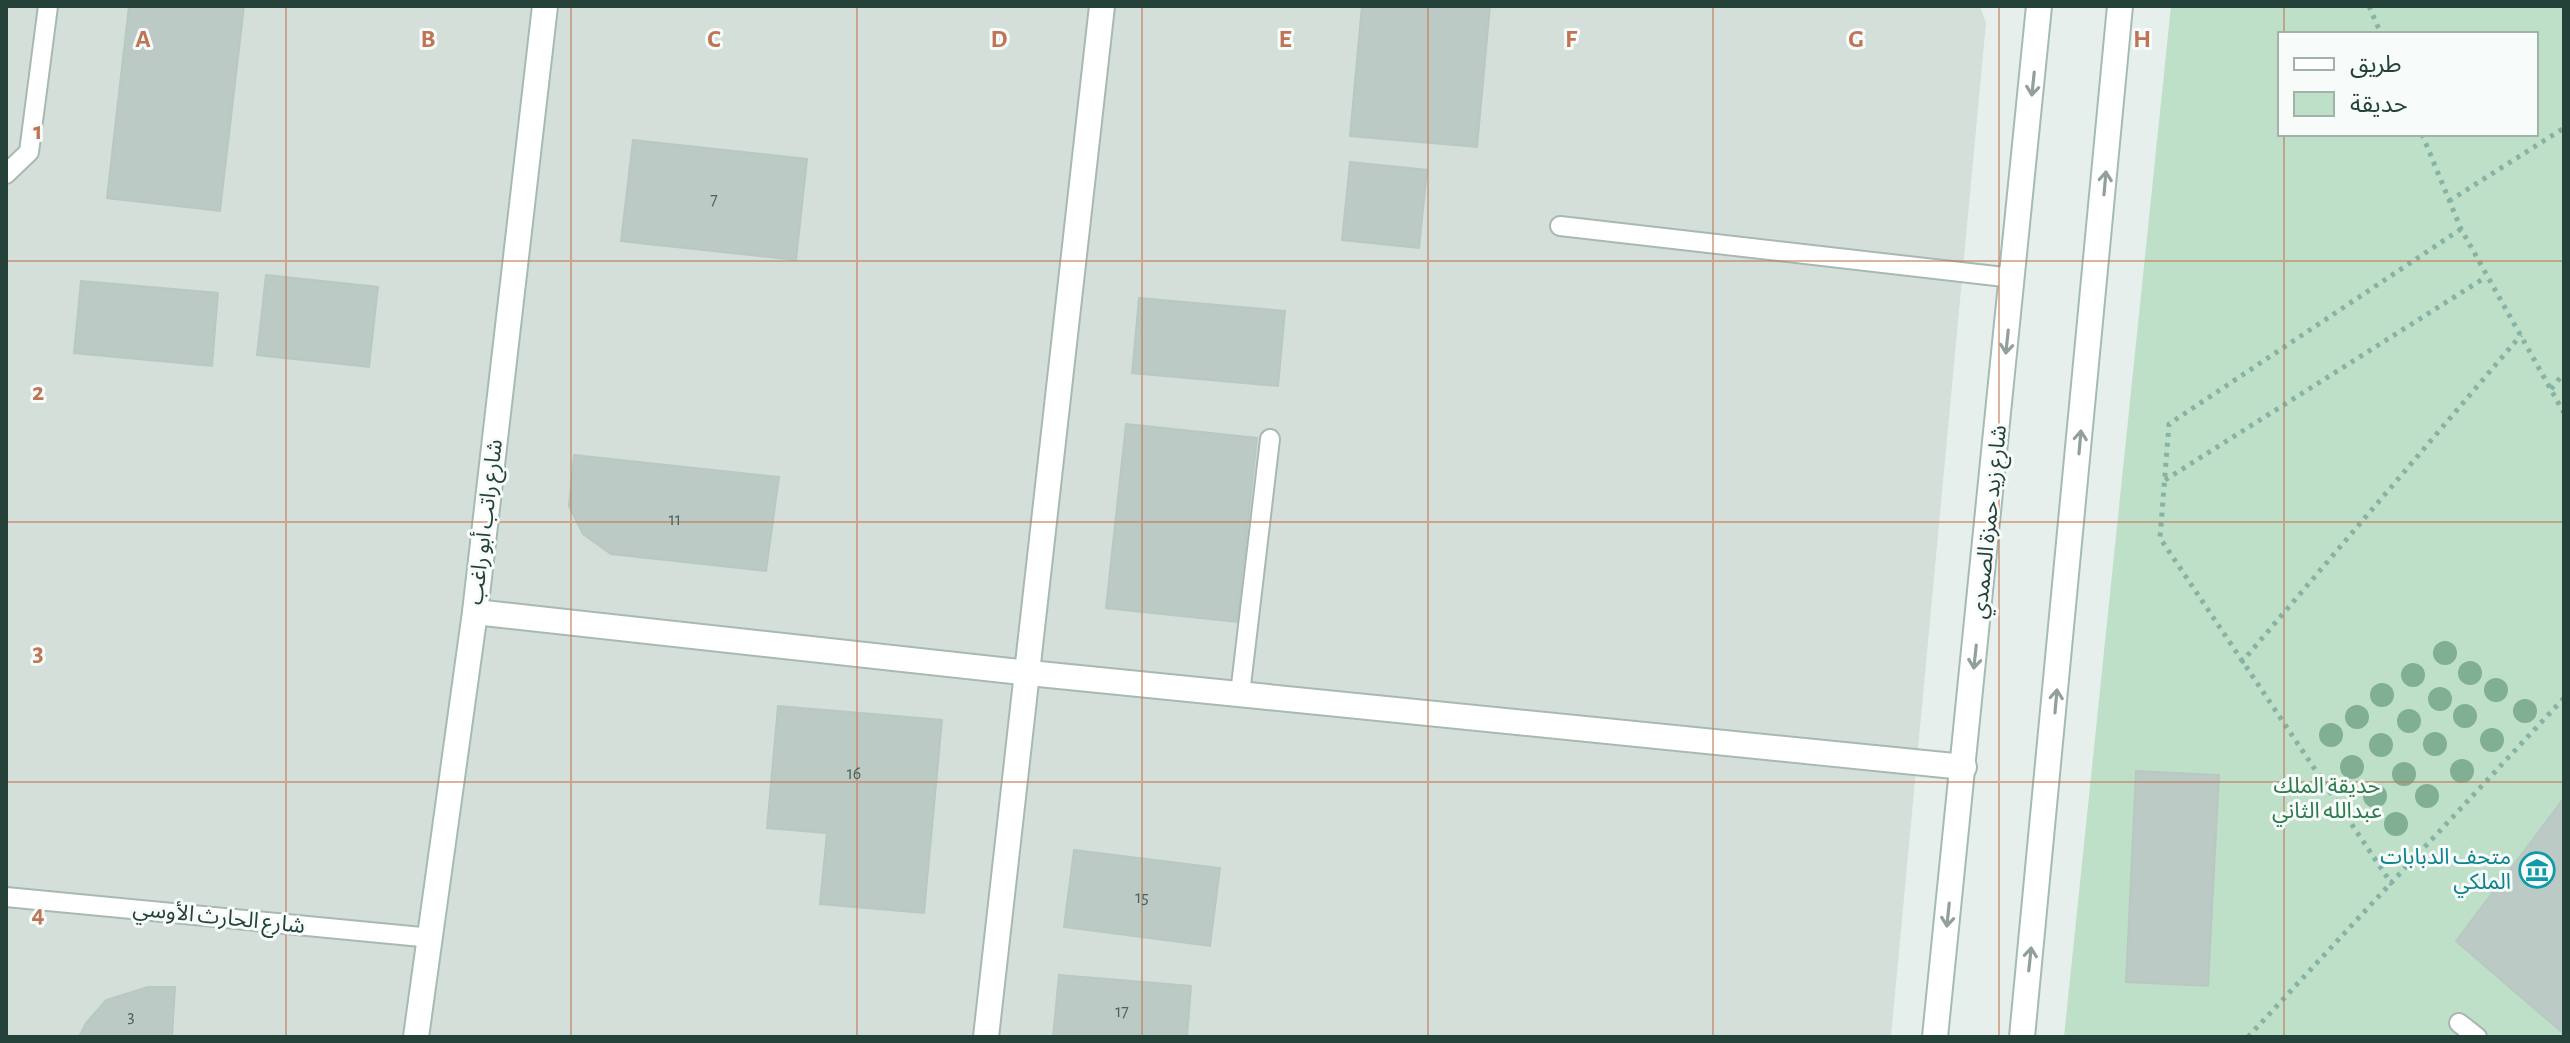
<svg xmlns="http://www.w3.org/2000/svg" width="2570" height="1043" font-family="'Alegreya Sans','Noto Sans Arabic',sans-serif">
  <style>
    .built { fill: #d4dfda }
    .green { fill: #bfe0c8; fill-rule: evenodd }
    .building { fill: #bbcac4; stroke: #b8c9c2; stroke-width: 2 }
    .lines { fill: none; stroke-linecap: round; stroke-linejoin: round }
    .lane-casing { stroke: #a8b8b2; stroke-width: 22 }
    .street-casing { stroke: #a8b8b2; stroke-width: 28 }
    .secondary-casing { stroke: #a4bbb3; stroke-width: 28 }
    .path { stroke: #86b3a5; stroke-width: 5; stroke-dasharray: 4 6; stroke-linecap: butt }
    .lane { stroke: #fff; stroke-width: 18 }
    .street { stroke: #fff; stroke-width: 24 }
    .secondary { stroke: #fff; stroke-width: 24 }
    .tree { fill: #80af93 }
    .oneway { stroke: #92a09c }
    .grid { fill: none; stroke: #c07456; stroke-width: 2; stroke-opacity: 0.55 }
    .labels { text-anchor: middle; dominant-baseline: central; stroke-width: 6; stroke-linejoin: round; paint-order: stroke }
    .number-label { font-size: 18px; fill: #4a645c }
    .street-label { font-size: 22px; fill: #24423a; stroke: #f7fbf9 }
    .park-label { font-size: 22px; fill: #2d7a4b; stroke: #f7fbf9 }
    .culture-label { font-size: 22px; fill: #0d838f; stroke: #f7fbf9; text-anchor: end }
    .grid-label { font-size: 26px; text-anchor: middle; font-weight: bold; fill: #c07456; stroke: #f7fbf9; stroke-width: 6; stroke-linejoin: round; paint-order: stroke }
  </style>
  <rect width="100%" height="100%" fill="#e6efeb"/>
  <!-- built -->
  <polygon class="built" points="6,6 1980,6 1986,23 1891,1037 6,1037"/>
  <!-- green -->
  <path class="green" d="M2171 6H2564V1037H2064ZM2280 34H2536V134H2280Z"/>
  <!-- building -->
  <g class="building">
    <polygon points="129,6 244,6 220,211 107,198"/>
    <polygon points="1362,6 1490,6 1477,147 1350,136"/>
    <polygon points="633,140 807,159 796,260 621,241"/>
    <polygon points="1350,162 1427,170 1419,248 1342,240"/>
    <polygon points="266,275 378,287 369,367 257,355"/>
    <polygon points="81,281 218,293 212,366 74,353"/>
    <polygon points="1139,298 1285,311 1278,386 1132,373"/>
    <polygon points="1126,424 1257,438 1237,622 1106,608"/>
    <polygon points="574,455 779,477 766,571 611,554 583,534 569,506"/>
    <polygon points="778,706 942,720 924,913 820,904 827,833 767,828"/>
    <polygon points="2136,771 2219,775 2208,986 2126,982"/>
    <polygon points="2564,798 2564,1034 2456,941"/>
    <polygon points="1074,850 1220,868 1210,946 1064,927"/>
    <polygon points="1059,975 1191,986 1187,1037 1053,1037"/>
    <polygon points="148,987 175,987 172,1037 79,1037 86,1023 106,1000"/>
  </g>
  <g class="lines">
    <defs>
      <g id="lane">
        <polyline points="6,174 29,152 48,6"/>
        <polyline points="1560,226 2013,278"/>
        <polyline points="1240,694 1270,439"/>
        <polyline points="6,897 432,938"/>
        <polyline points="2459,1023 2477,1037"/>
      </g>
      <g id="street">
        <polyline points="475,612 1029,673 1964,767"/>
        <polyline points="986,1037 1102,6"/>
      </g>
      <g id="secondary">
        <polyline points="416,1037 475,612 545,6"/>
        <polyline points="1935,1037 2039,6"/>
        <polyline points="2022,1037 2120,6"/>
      </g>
    </defs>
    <!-- lane casing -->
    <use href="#lane" class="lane-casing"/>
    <!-- street casing -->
    <use href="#street" class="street-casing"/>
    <!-- secondary casing -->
    <use href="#secondary" class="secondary-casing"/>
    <!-- path -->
    <g class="path">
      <polyline points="2369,6 2381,34"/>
      <polyline points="2422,134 2461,229 2564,413"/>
      <polyline points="2449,201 2564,128"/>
      <polyline points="2461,229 2169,424 2160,538 2391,883 2564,698"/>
      <polyline points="2551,389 2564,373"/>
      <polyline points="2165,480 2486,277"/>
      <polyline points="2241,663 2521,335"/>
      <polyline points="2248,1037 2391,883"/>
    </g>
    <!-- lane -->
    <use href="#lane" class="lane"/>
    <!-- street -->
    <use href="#street" class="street"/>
    <!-- secondary -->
    <use href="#secondary" class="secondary"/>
  </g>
  <!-- trees -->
  <g class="tree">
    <circle cx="2445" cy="653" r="12"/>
    <circle cx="2470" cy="673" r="12"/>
    <circle cx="2413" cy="675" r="12"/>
    <circle cx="2496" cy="690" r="12"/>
    <circle cx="2382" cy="695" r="12"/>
    <circle cx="2440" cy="699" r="12"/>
    <circle cx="2525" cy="711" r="12"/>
    <circle cx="2465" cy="716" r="12"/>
    <circle cx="2357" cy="717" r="12"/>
    <circle cx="2409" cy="721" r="12"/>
    <circle cx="2331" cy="735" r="12"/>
    <circle cx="2492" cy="740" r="12"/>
    <circle cx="2435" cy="744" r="12"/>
    <circle cx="2381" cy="745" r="12"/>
    <circle cx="2352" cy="767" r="12"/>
    <circle cx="2462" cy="771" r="12"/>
    <circle cx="2404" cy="774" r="12"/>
    <circle cx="2375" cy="796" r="12"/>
    <circle cx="2427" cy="796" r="12"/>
    <circle cx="2396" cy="824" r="12"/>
  </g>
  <!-- one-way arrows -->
  <defs><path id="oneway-shaft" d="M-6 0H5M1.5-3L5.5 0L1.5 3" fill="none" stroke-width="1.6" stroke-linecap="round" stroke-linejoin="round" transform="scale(2)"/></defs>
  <g class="oneway">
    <use href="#oneway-shaft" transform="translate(2033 84) rotate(96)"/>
    <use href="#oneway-shaft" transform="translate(2105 183) rotate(-85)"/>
    <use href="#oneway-shaft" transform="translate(2007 342) rotate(96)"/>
    <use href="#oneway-shaft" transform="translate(2080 442) rotate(-85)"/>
    <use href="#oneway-shaft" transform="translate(1975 657) rotate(96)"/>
    <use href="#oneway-shaft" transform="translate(2056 701) rotate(-85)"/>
    <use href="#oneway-shaft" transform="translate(1948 915) rotate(96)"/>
    <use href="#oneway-shaft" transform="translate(2030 959) rotate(-84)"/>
  </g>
  <!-- grid -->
  <path class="grid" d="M286 6V1037M571 6V1037M857 6V1037M1142 6V1037M1428 6V1037M1713 6V1037M1999 6V1037M2284 6V34M2284 134V1037M6 261H2564M6 522H2564M6 782H2564"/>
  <!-- icons -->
  <defs>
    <symbol id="museum-ring" viewBox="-11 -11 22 22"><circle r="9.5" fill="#f7fbf9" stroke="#0f9aa8" stroke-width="1.5"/><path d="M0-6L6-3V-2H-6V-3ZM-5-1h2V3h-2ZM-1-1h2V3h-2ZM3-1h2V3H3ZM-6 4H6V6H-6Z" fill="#0f9aa8"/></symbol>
  </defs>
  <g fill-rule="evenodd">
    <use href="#museum-ring" x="2517" y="850" width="40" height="40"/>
  </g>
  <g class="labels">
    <!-- number labels -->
    <g class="number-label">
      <text x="714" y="200">7</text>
      <text x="675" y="520">11</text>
      <text x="854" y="774">16</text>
      <text x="1142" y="898">15</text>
      <text x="1122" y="1012">17</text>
      <text x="131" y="1017">3</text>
    </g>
    <!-- street labels -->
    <g class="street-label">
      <text transform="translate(485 522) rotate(-83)">شارع راتب أبو راغب</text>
      <text transform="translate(1989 522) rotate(-84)">شارع زيد حمزة الصمدي</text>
      <text transform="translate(219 917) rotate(6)">شارع الحارث الأوسي</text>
    </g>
    <!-- park labels -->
    <g class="park-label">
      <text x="2327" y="786">حديقة الملك<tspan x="2327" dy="25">عبدالله الثاني</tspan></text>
    </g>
    <!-- culture labels -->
    <g class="culture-label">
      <text x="2511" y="857">متحف الدبابات<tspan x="2511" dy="25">الملكي</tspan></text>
    </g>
  </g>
  <g class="grid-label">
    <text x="143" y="47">A</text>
    <text x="428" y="47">B</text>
    <text x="714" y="47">C</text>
    <text x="999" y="47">D</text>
    <text x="1285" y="47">E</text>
    <text x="1571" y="47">F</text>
    <text x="1856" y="47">G</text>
    <text x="2142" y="47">H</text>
    <text x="38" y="139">1</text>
    <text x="38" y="400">2</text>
    <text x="38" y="661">3</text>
    <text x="38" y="922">4</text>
  </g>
  <!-- border -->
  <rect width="2570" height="1043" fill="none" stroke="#24423a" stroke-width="16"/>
  <!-- legend -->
  <rect x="2278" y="32" width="260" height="104" fill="#f7fbf9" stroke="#a3b1ad" stroke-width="2"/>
  <rect x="2294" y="58" width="40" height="12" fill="#ffffff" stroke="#a3b1ad" stroke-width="2"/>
  <text x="2350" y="72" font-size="24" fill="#24423a">طريق</text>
  <rect x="2294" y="92" width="40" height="24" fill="#bfe0c8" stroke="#a3b1ad" stroke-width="2"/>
  <text x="2350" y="112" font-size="24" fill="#24423a">حديقة</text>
</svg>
